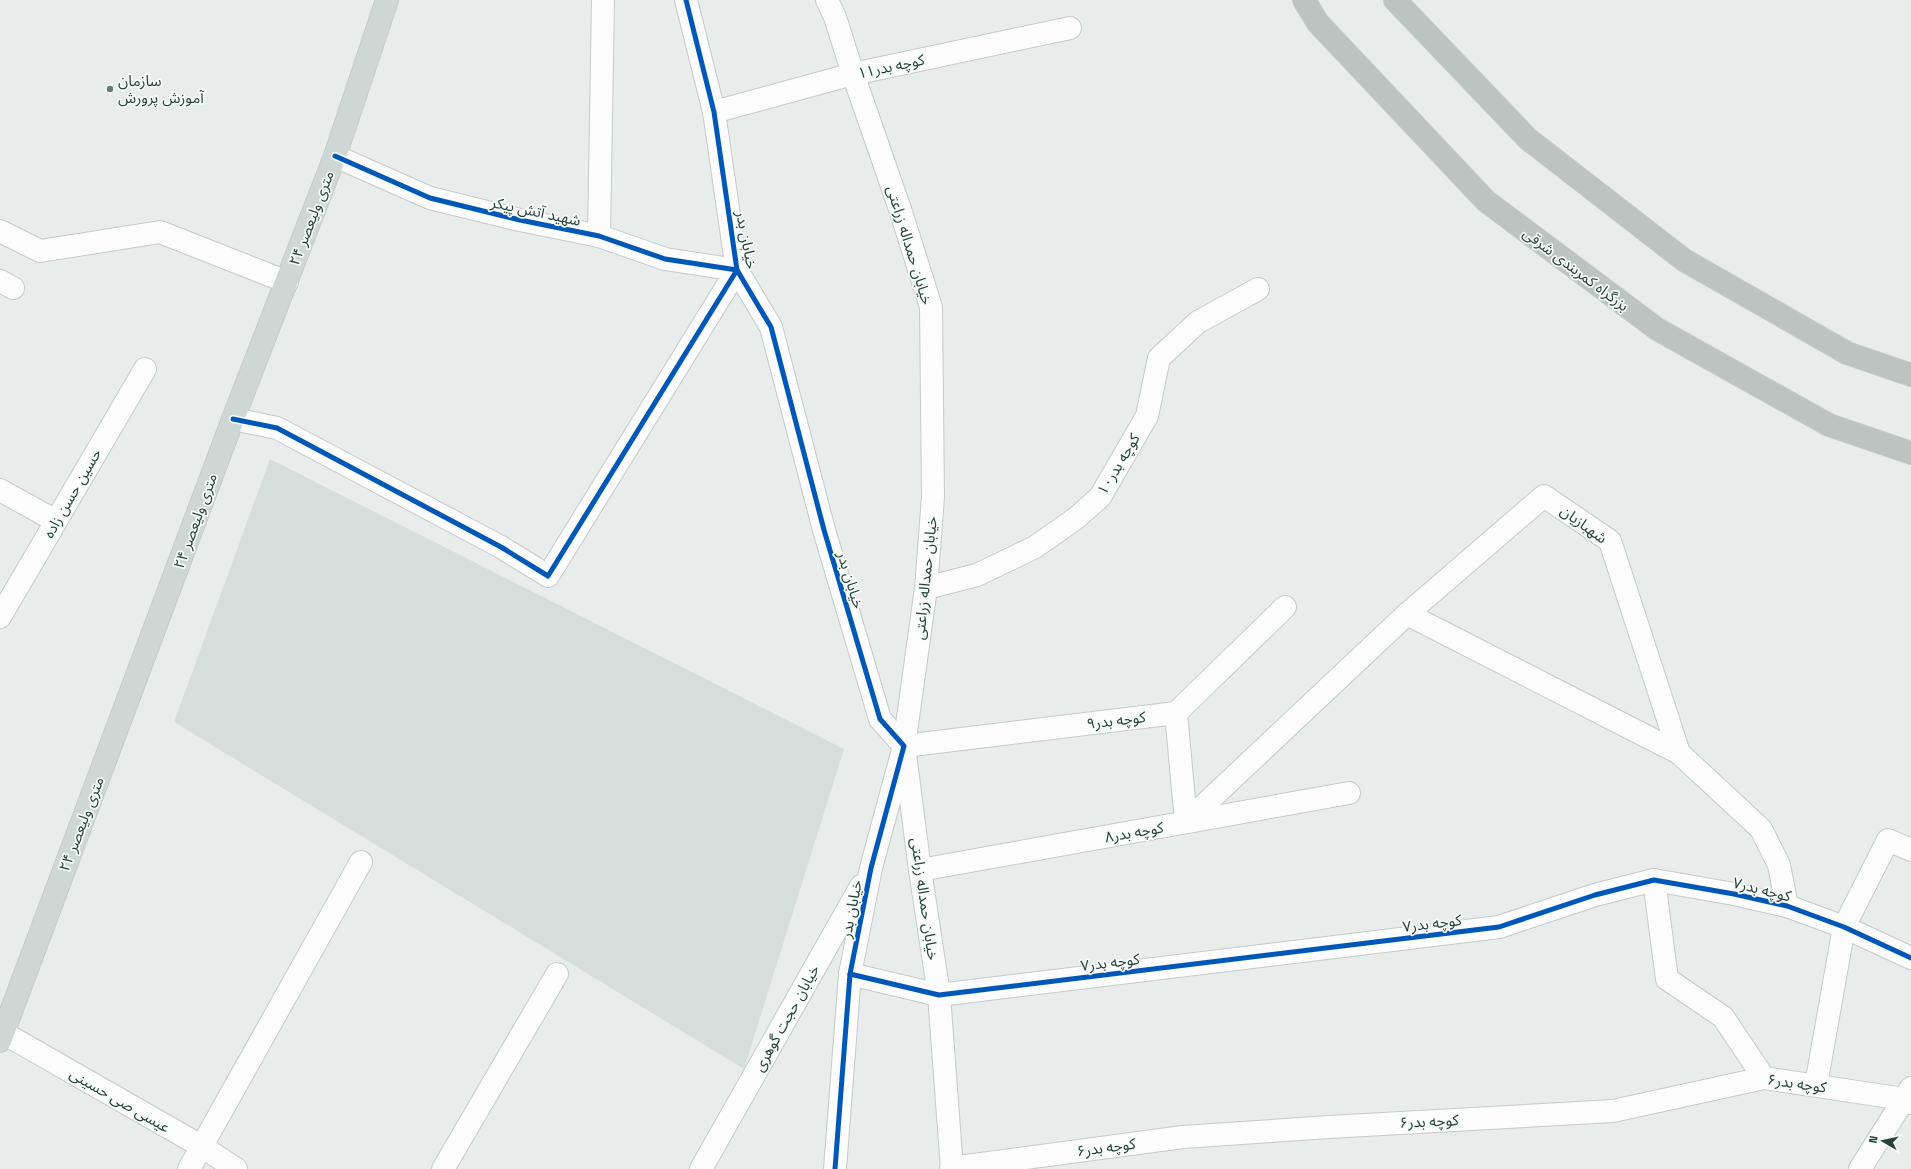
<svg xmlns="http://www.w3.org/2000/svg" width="1911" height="1169" font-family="'Space Grotesk','Noto Sans Arabic',sans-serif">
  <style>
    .built { fill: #d6dedb }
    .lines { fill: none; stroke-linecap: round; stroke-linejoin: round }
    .minor-casing { stroke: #c5cac8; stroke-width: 24 }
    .major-casing { stroke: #c3ccc9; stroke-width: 24 }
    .highway-casing { stroke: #c3ccc9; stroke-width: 24 }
    .minor { stroke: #fcfcfc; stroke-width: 22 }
    .major { stroke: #cfd7d5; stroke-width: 22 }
    .highway { stroke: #bcc4c2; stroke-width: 22 }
    .cycleway-casing { stroke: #f7fbf9; stroke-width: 8 }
    .cycleway { stroke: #0057b8; stroke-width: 5 }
    .poi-dot { fill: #697e78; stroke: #f7fbf9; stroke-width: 1.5 }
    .labels { text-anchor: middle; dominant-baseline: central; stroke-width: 3.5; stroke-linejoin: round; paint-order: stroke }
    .street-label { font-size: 15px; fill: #24423a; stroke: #f7fbf9 }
    .poi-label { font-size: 15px; fill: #24423a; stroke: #f7fbf9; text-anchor: start }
  </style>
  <rect width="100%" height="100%" fill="#e8edeb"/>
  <!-- built -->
  <polygon class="built" points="270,459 844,749 744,1069 174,722"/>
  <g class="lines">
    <defs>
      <g id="minor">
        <polyline points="686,0 714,112 737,270 771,327 824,530 880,719 904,746 871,868 850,974 835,1169"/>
        <polyline points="827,0 835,17 853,74 900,209 931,307 933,497 926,588 904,746 920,870 939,995 952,1169"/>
        <polyline points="714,112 853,74 1070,28"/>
        <polyline points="0,231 40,251 160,232 287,282"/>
        <polyline points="599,236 603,0"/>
        <polyline points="0,281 13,288"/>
        <polyline points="233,419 277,428 501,547 548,576 737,270 665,259 599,236 520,220 430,198 335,156"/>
        <polyline points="0,490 56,521"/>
        <polyline points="926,588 977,575 1035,547 1075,519 1100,497 1147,416 1159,358 1198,322 1258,289"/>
        <polyline points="1407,614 1679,753 1761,829 1779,865 1787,906"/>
        <polyline points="0,617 145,369"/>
        <polyline points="1176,713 1186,822"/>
        <polyline points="904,746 1176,713 1285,607"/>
        <polyline points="1186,822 1407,614 1544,496 1610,541 1679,753"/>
        <polyline points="920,870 1349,793"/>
        <polyline points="1654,880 1667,979 1723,1017 1764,1078"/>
        <polyline points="850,974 939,995 1499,927 1595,895 1654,880 1734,894 1787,906 1844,927 1911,958"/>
        <polyline points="0,1031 201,1146 236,1169"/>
        <polyline points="1816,1085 1844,927 1888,840 1911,850"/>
        <polyline points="951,1168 1183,1137 1329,1127 1613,1111 1764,1078 1904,1099 1911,1103"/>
        <polyline points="189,1169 361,862"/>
        <polyline points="443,1169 557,974"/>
        <polyline points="701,1169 861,886"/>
        <polyline points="1860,1169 1911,1088"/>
      </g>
      <polyline id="major" points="0,1041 233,419 335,156 387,0"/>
      <g id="highway">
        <polyline points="1304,0 1318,23 1486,201 1657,329 1829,425 1911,453"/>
        <polyline points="1395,0 1528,139 1684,260 1847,353 1911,375"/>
      </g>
    </defs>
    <!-- minor casing -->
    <use href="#minor" class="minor-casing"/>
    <!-- major casing -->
    <use href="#major" class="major-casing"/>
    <!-- highway casing -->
    <use href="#highway" class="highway-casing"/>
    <!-- minor -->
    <use href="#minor" class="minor"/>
    <!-- major -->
    <use href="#major" class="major"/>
    <!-- highway -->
    <use href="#highway" class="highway"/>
    <defs>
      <g id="cycleway">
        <polyline points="686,0 714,112 737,270 771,327 824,530 880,719 904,746 871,868 850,974 835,1169"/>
        <polyline points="233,419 277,428 501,547 548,576 737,270 665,259 599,236 520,220 430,198 335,156"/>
        <polyline points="850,974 939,995 1499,927 1595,895 1654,880 1734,894 1787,906 1844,927 1911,958"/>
      </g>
    </defs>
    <!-- cycleway casing -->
    <use href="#cycleway" class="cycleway-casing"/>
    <!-- cycleway -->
    <use href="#cycleway" class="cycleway"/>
  </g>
  <!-- markers -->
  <circle class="poi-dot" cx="110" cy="89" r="4"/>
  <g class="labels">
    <!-- street labels -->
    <g class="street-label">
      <text transform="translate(891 66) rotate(-12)">کوچه بدر۱۱</text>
      <text transform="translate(536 211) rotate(12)">شهید آتش پیکر</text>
      <text transform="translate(311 218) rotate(-69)">۲۴ متری ولیعصر</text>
      <text transform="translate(747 240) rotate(79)">خیابان بدر</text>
      <text transform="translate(910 245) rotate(73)">خیابان حمداله زراعتی</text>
      <text transform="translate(1576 269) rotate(37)">بزرگراه کمربندی شرقی</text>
      <text transform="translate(1118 464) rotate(-59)">کوچه بدر۱۰</text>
      <text transform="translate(72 493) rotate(-60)">حسین حسن زاده</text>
      <text transform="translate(195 521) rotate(-70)">۲۴ متری ولیعصر</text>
      <text transform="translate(1584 524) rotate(36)">شهبازیان</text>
      <text transform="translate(925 578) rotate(-84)">خیابان حمداله زراعتی</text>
      <text transform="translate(851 580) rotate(73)">خیابان بدر</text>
      <text transform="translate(1116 720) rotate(-7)">کوچه بدر۹</text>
      <text transform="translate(81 824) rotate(-69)">۲۴ متری ولیعصر</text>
      <text transform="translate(1134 832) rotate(-10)">کوچه بدر۸</text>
      <text transform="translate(1762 889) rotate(14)">کوچه بدر۷</text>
      <text transform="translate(925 899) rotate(82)">خیابان حمداله زراعتی</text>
      <text transform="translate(851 909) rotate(-79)">خیابان بدر</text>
      <text transform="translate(1432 923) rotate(-7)">کوچه بدر۷</text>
      <text transform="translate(1110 962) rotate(-7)">کوچه بدر۷</text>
      <text transform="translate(786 1018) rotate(-61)">خیابان حجت گوهری</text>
      <text transform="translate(1797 1083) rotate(8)">کوچه بدر۶</text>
      <text transform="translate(120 1100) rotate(30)">عیسی صی حسینی</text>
      <text transform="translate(1429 1121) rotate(-3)">کوچه بدر۶</text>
      <text transform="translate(1106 1147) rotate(-8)">کوچه بدر۶</text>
    </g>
    <!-- poi labels -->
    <g class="poi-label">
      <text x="118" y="80">سازمان<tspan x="118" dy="17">آموزش پرورش</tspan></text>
    </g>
  </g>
  <!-- north arrow -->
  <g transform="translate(1883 1141) rotate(279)" stroke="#f7fbf9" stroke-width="3" paint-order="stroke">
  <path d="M0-3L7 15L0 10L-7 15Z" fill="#24423a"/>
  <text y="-6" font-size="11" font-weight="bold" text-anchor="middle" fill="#24423a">N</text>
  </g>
</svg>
